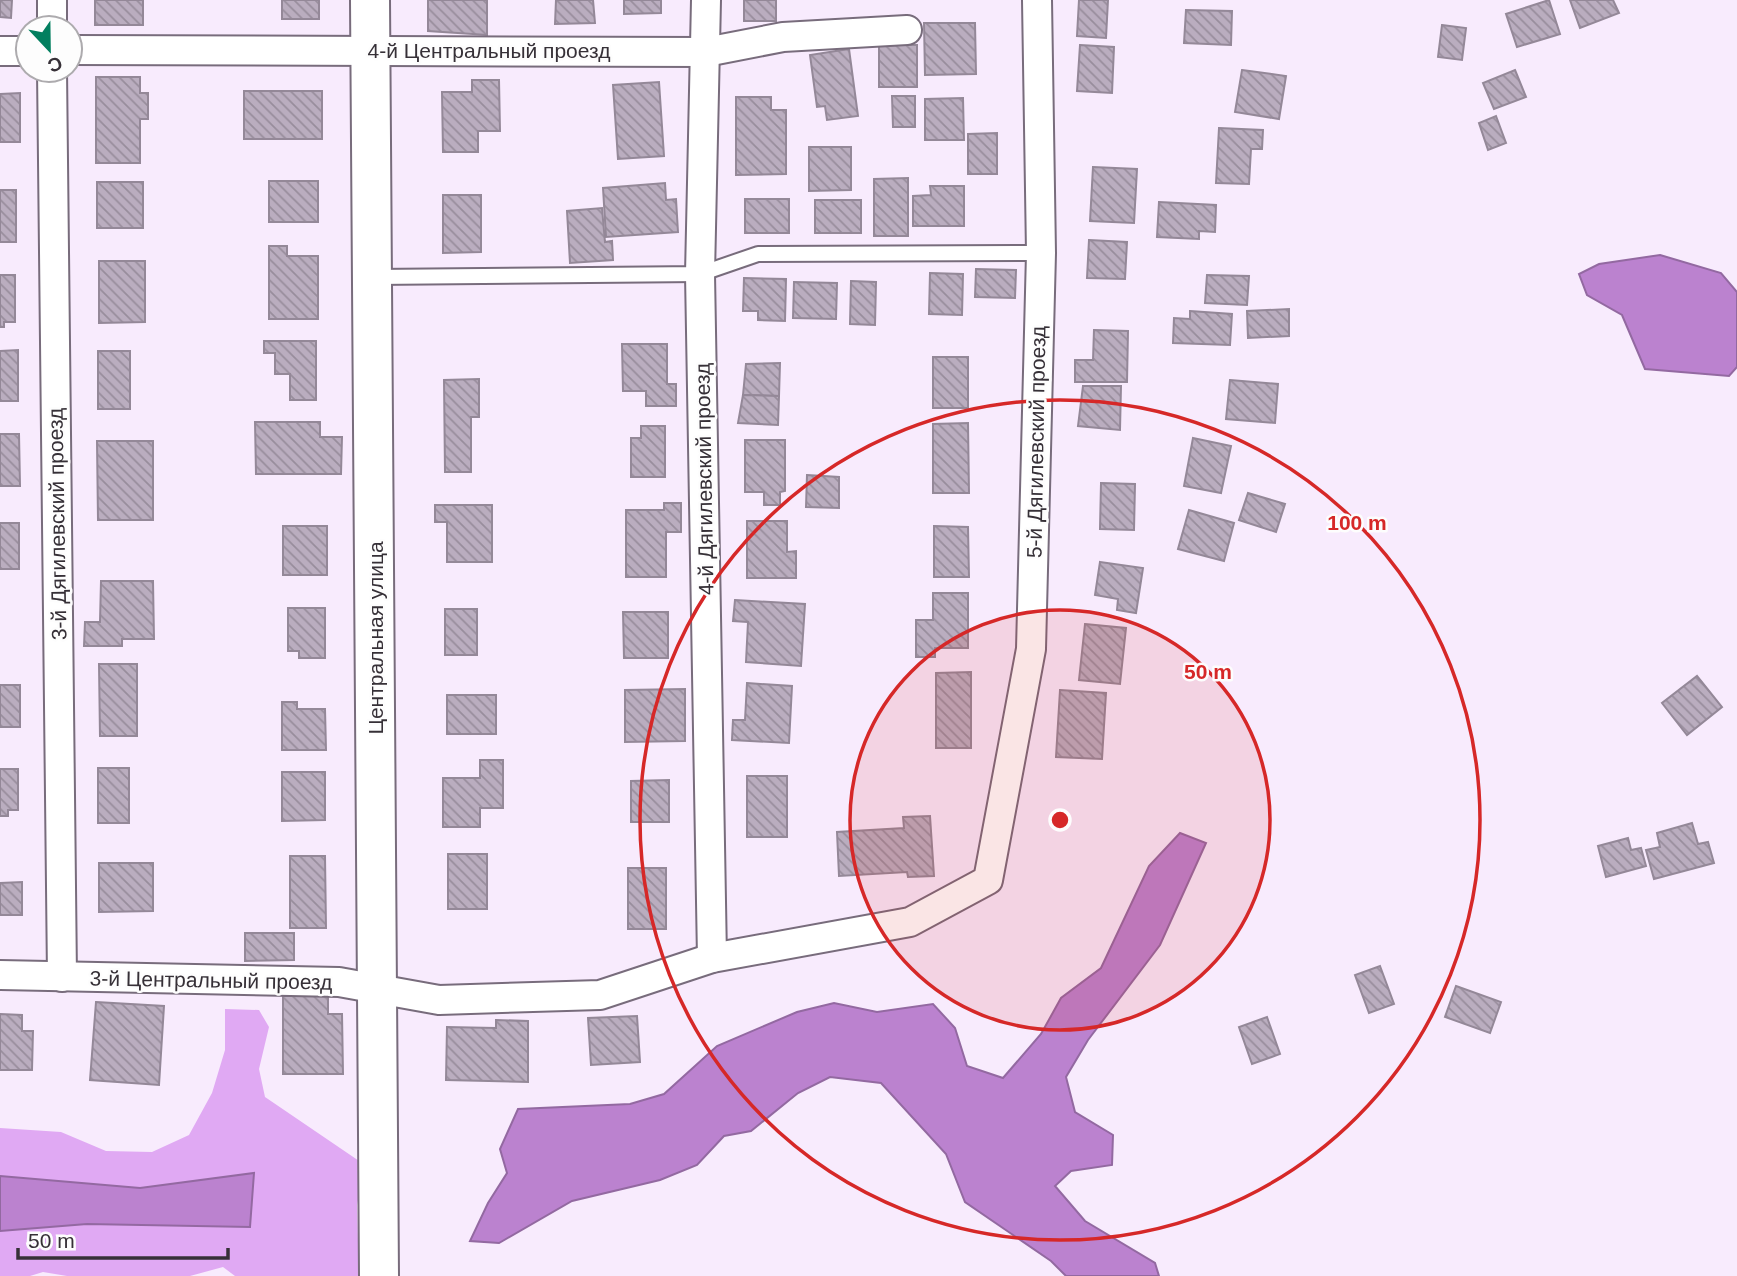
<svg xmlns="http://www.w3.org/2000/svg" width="1737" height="1276" font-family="Arial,sans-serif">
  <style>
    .green { fill: #e0a9f3 }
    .water { fill: #bb82cf; stroke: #9369a1; stroke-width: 2 }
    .building { fill: url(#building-back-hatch); stroke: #948898; stroke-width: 2 }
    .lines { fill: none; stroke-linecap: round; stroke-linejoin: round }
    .lane-casing { stroke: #786c7c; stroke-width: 18 }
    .street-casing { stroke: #786c7c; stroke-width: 32 }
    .secondary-casing { stroke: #786c7c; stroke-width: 42 }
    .lane { stroke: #fff; stroke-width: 14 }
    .street { stroke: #fff; stroke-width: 28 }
    .secondary { stroke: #fff; stroke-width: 38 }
    .ring { fill: none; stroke: #d62828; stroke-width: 3.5 }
    .labels { text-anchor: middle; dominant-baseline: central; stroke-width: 5; stroke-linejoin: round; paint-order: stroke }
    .street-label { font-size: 21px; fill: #363037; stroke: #fdfdfd }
    .centre { fill: #d62828; stroke: #fdfdfd; stroke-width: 3.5 }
    .ring-label { font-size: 21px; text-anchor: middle; font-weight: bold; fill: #d62828; stroke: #fdfdfd; stroke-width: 5; stroke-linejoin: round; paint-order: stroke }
  </style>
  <defs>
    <pattern id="building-back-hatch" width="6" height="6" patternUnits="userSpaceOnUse" patternTransform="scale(1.75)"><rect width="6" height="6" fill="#baadbf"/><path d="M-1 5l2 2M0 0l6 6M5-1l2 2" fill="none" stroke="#988d9c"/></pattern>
  </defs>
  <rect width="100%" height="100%" fill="#f8ebfd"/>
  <!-- green -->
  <polygon class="green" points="225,1009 259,1010 269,1027 259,1069 265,1097 365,1165 357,1205 359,1276 235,1276 223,1267 190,1276 67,1276 43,1272 30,1276 0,1276 0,1231 87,1224 249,1226 253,1174 140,1188 0,1176 0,1128 61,1132 106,1151 152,1152 189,1135 212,1093 225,1050"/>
  <!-- water -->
  <g class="water">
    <polygon points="1660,255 1721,273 1737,292 1737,367 1729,376 1645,369 1622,315 1587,295 1579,274 1599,264"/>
    <polygon points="1180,833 1206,843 1160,945 1088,1040 1066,1077 1075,1112 1113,1135 1112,1165 1071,1171 1055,1186 1085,1221 1155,1263 1159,1276 1066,1276 1051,1261 965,1202 946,1154 881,1083 830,1077 798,1093 751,1131 724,1136 697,1165 660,1180 572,1201 499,1243 470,1241 488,1203 507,1173 500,1149 518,1109 630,1104 664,1094 717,1046 797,1012 834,1003 877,1012 933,1004 955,1028 967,1066 1003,1078 1041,1034 1061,998 1101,968 1149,866"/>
    <polygon points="254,1173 250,1227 87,1224 0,1231 0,1176 140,1188"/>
  </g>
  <!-- building -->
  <g class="building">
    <polygon points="0,0 12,0 11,18 0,17"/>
    <rect x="95" y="0" width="48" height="25"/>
    <rect x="282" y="0" width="37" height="19"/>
    <polygon points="428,0 487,0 487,35 428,31"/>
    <polygon points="556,0 593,0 595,23 555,24"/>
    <polygon points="624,0 661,0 661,13 624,14"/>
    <rect x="744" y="0" width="32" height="21"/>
    <polygon points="1079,0 1108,0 1106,38 1077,36"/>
    <polygon points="1549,0 1560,34 1517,47 1506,14"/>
    <polygon points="1570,0 1613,0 1619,13 1580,28"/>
    <polygon points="1186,10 1232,11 1231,45 1184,43"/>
    <polygon points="924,23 975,23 976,74 925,75"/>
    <polygon points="1442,25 1466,28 1462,60 1438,57"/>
    <rect x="879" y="45" width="38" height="42"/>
    <polygon points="1080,45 1114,47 1112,93 1077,91"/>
    <polygon points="849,49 858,116 827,120 825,106 817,107 810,55"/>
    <polygon points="1242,70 1286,76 1279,119 1235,112"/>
    <polygon points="1515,70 1526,97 1494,109 1483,83"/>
    <polygon points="96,77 140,77 140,93 148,93 148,119 140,119 140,163 96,163"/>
    <polygon points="472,80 499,80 500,131 478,131 478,152 443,152 442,92 472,92"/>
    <polygon points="659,82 664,156 618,159 613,85"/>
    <rect x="244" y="91" width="78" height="48"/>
    <polygon points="20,93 20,142 0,142 0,94"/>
    <polygon points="892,96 915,96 915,127 893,127"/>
    <polygon points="736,97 771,97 771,110 786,110 786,174 736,175"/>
    <polygon points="963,98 964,140 925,140 925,99"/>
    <polygon points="1496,116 1506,143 1488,150 1479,123"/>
    <polygon points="1219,128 1263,130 1262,149 1251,149 1249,184 1216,183"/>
    <polygon points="997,133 997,174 968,174 968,134"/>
    <polygon points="809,147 851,147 851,190 809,191"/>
    <polygon points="1093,167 1137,169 1134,223 1090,221"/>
    <polygon points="908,178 908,236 874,236 874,179"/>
    <rect x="269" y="181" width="49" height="41"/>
    <rect x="97" y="182" width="46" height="46"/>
    <polygon points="665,183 666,200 676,199 678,232 606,237 603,188"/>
    <polygon points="930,186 964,186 964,226 913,226 913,196 931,195"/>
    <rect x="0" y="190" width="16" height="52"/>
    <polygon points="443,195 481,195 481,252 443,253"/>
    <rect x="745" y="199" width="44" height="34"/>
    <rect x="815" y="200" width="46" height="33"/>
    <polygon points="1159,202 1216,205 1215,232 1199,231 1199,239 1157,237"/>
    <polygon points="602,208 605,242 612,241 613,260 570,263 567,211"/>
    <polygon points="1089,240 1127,242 1125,279 1087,278"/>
    <polygon points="269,246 287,246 287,256 318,256 318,319 269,319"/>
    <polygon points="99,261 145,261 145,322 99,323"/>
    <polygon points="976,269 1016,270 1015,298 975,297"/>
    <polygon points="930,273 963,274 962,315 929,314"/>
    <polygon points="0,275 15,275 15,322 4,322 4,327 0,327"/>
    <polygon points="1207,275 1249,276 1247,305 1205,303"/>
    <polygon points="744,278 786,279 785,321 758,320 758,311 743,311"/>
    <polygon points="851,281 876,282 875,325 850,324"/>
    <polygon points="794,282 837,283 836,319 793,318"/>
    <polygon points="1289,309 1289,336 1248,338 1247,311"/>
    <polygon points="1190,311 1232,314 1230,345 1173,343 1174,318 1190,319"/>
    <polygon points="1094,330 1128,331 1127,382 1075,382 1075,360 1093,360"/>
    <polygon points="264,341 316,341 316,400 290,400 290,374 275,374 275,353 264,353"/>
    <polygon points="622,344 667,344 667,384 676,384 676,406 646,406 646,391 623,391"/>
    <polygon points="18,350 18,401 0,401 0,351"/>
    <rect x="98" y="351" width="32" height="58"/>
    <rect x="933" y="357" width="35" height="51"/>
    <polygon points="780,363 779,396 743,395 746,364"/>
    <polygon points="479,379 479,417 471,417 471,472 445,472 444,380"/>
    <polygon points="1230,380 1278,384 1275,423 1226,419"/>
    <polygon points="1083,386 1121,386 1120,430 1078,426"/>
    <polygon points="743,395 779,396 778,425 738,423"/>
    <polygon points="255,422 320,422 320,437 342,437 341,474 256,474"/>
    <polygon points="968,423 969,493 933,493 933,424"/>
    <polygon points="641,426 665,426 665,477 631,477 631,438 641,438"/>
    <polygon points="0,434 19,434 20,486 0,486"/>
    <polygon points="1193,438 1231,446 1221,493 1184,486"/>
    <polygon points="745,440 785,440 785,491 780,492 780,505 764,505 764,492 745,492"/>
    <polygon points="97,441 153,441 153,520 98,520"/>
    <polygon points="807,475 839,477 839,508 806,507"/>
    <polygon points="1101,483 1135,484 1134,530 1100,529"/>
    <polygon points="1248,493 1285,504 1276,532 1239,520"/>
    <polygon points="664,503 681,503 681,532 666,532 666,577 626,577 626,510 664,510"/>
    <polygon points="435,505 492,505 492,562 447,562 447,522 435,522"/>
    <polygon points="1189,510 1234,523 1224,561 1178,549"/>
    <polygon points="747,521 787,521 787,552 796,551 796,578 747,578"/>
    <rect x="0" y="523" width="19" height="46"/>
    <rect x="283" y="526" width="44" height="49"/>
    <polygon points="934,526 968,527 969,577 934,577"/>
    <polygon points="1100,562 1143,568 1136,613 1117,610 1118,599 1095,595"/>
    <polygon points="101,581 153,581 154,639 122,639 122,646 84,646 85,622 100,622"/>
    <polygon points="933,593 968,593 968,648 935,648 935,657 916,657 916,620 933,620"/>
    <polygon points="735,600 805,604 801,666 746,662 748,622 733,621"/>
    <polygon points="288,608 325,608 325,658 299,658 299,651 288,651"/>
    <rect x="445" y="609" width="32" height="46"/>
    <polygon points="623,612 668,612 668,658 624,658"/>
    <polygon points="1085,624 1126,628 1120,684 1079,680"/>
    <polygon points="99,664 137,664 137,736 100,736"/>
    <polygon points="971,672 971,748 936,748 936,673"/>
    <polygon points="1697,676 1722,707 1687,735 1662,703"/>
    <polygon points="747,683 792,686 789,743 732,740 733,720 745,720"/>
    <rect x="0" y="685" width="20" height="42"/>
    <polygon points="685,689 685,741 625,742 625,690"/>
    <polygon points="1060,690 1106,693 1102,759 1056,757"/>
    <rect x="447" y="695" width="49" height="39"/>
    <polygon points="282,702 297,702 297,709 325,709 326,750 282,750"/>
    <polygon points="480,760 503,760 503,808 480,808 480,827 443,827 443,778 480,778"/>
    <rect x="98" y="768" width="31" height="55"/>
    <polygon points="0,769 18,769 18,810 8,810 8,816 0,816"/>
    <polygon points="282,772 325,772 325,820 282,821"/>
    <rect x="747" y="776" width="40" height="61"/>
    <polygon points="669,780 669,822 631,822 631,781"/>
    <polygon points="930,816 934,876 908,877 907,872 839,876 837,832 904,828 903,817"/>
    <polygon points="1692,823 1698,844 1708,842 1714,863 1654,879 1646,850 1660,847 1657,833"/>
    <polygon points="1628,838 1631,850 1641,848 1646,866 1606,877 1598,846"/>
    <rect x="448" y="854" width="39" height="55"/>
    <polygon points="290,856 325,856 326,928 290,928"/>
    <polygon points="99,863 153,863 153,911 99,912"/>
    <rect x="628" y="868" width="38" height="61"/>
    <polygon points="22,882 22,915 0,915 0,883"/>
    <polygon points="245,933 294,933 294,960 245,961"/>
    <polygon points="1380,966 1394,1004 1369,1013 1355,975"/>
    <polygon points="1456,986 1501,1002 1490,1033 1445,1017"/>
    <polygon points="283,996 328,996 328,1014 342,1014 343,1074 283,1074"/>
    <polygon points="96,1002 164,1006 159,1085 90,1080"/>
    <polygon points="0,1014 22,1015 22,1031 33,1031 32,1070 0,1070"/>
    <polygon points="637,1016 640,1062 591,1065 588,1018"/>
    <polygon points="1267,1017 1280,1054 1252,1064 1239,1027"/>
    <polygon points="496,1020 528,1021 528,1082 446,1080 447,1027 496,1028"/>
  </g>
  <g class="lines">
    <defs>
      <polyline id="lane" points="374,277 700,274 758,254 1041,253"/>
      <g id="street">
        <polyline points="706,0 700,274 712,958"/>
        <polyline points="52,28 52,0"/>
        <polyline points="70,50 706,52 783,37 907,30"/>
        <polyline points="0,51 28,51"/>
        <polyline points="52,70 62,977"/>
        <polyline points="0,975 339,982 439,1000 600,995 712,958 910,922 988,880 1031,649 1041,253 1037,0"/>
      </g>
      <polyline id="secondary" points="370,0 379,1276"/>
    </defs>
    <!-- lane casing -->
    <use href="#lane" class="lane-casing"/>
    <!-- street casing -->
    <use href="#street" class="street-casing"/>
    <!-- secondary casing -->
    <use href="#secondary" class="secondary-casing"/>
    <!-- lane -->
    <use href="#lane" class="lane"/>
    <!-- street -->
    <use href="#street" class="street"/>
    <!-- secondary -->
    <use href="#secondary" class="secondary"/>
  </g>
  <!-- distance rings -->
  <circle cx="1060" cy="820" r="210" fill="#d62828" fill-opacity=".12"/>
  <g class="ring">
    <circle cx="1060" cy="820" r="210"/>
    <circle cx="1060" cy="820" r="420"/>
  </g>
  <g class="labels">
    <!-- street labels -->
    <g class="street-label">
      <text x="489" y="50">4-й Центральный проезд</text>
      <text transform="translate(1036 442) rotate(-89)">5-й Дягилевский проезд</text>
      <text transform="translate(704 479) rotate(-91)">4-й Дягилевский проезд</text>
      <text transform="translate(57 524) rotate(-91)">3-й Дягилевский проезд</text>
      <text transform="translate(375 638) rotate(-90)">Центральная улица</text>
      <text transform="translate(211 980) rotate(1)">3-й Центральный проезд</text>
    </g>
  </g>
  <circle cx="1060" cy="820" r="10" class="centre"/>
  <g class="ring-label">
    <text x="1357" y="530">100 m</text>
    <text x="1208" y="679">50 m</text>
  </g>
  <!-- north arrow -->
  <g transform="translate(49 49) rotate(158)"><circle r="33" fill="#fdfdfd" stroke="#adabae" stroke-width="2"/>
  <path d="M0-5L12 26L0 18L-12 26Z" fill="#027f5f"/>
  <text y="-10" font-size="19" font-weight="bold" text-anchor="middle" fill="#363037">С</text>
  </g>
  <!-- scale -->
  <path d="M18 1248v10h210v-10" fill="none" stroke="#363037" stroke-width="3.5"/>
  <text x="28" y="1248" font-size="21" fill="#363037" stroke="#fdfdfd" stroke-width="5" paint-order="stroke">50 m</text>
</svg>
